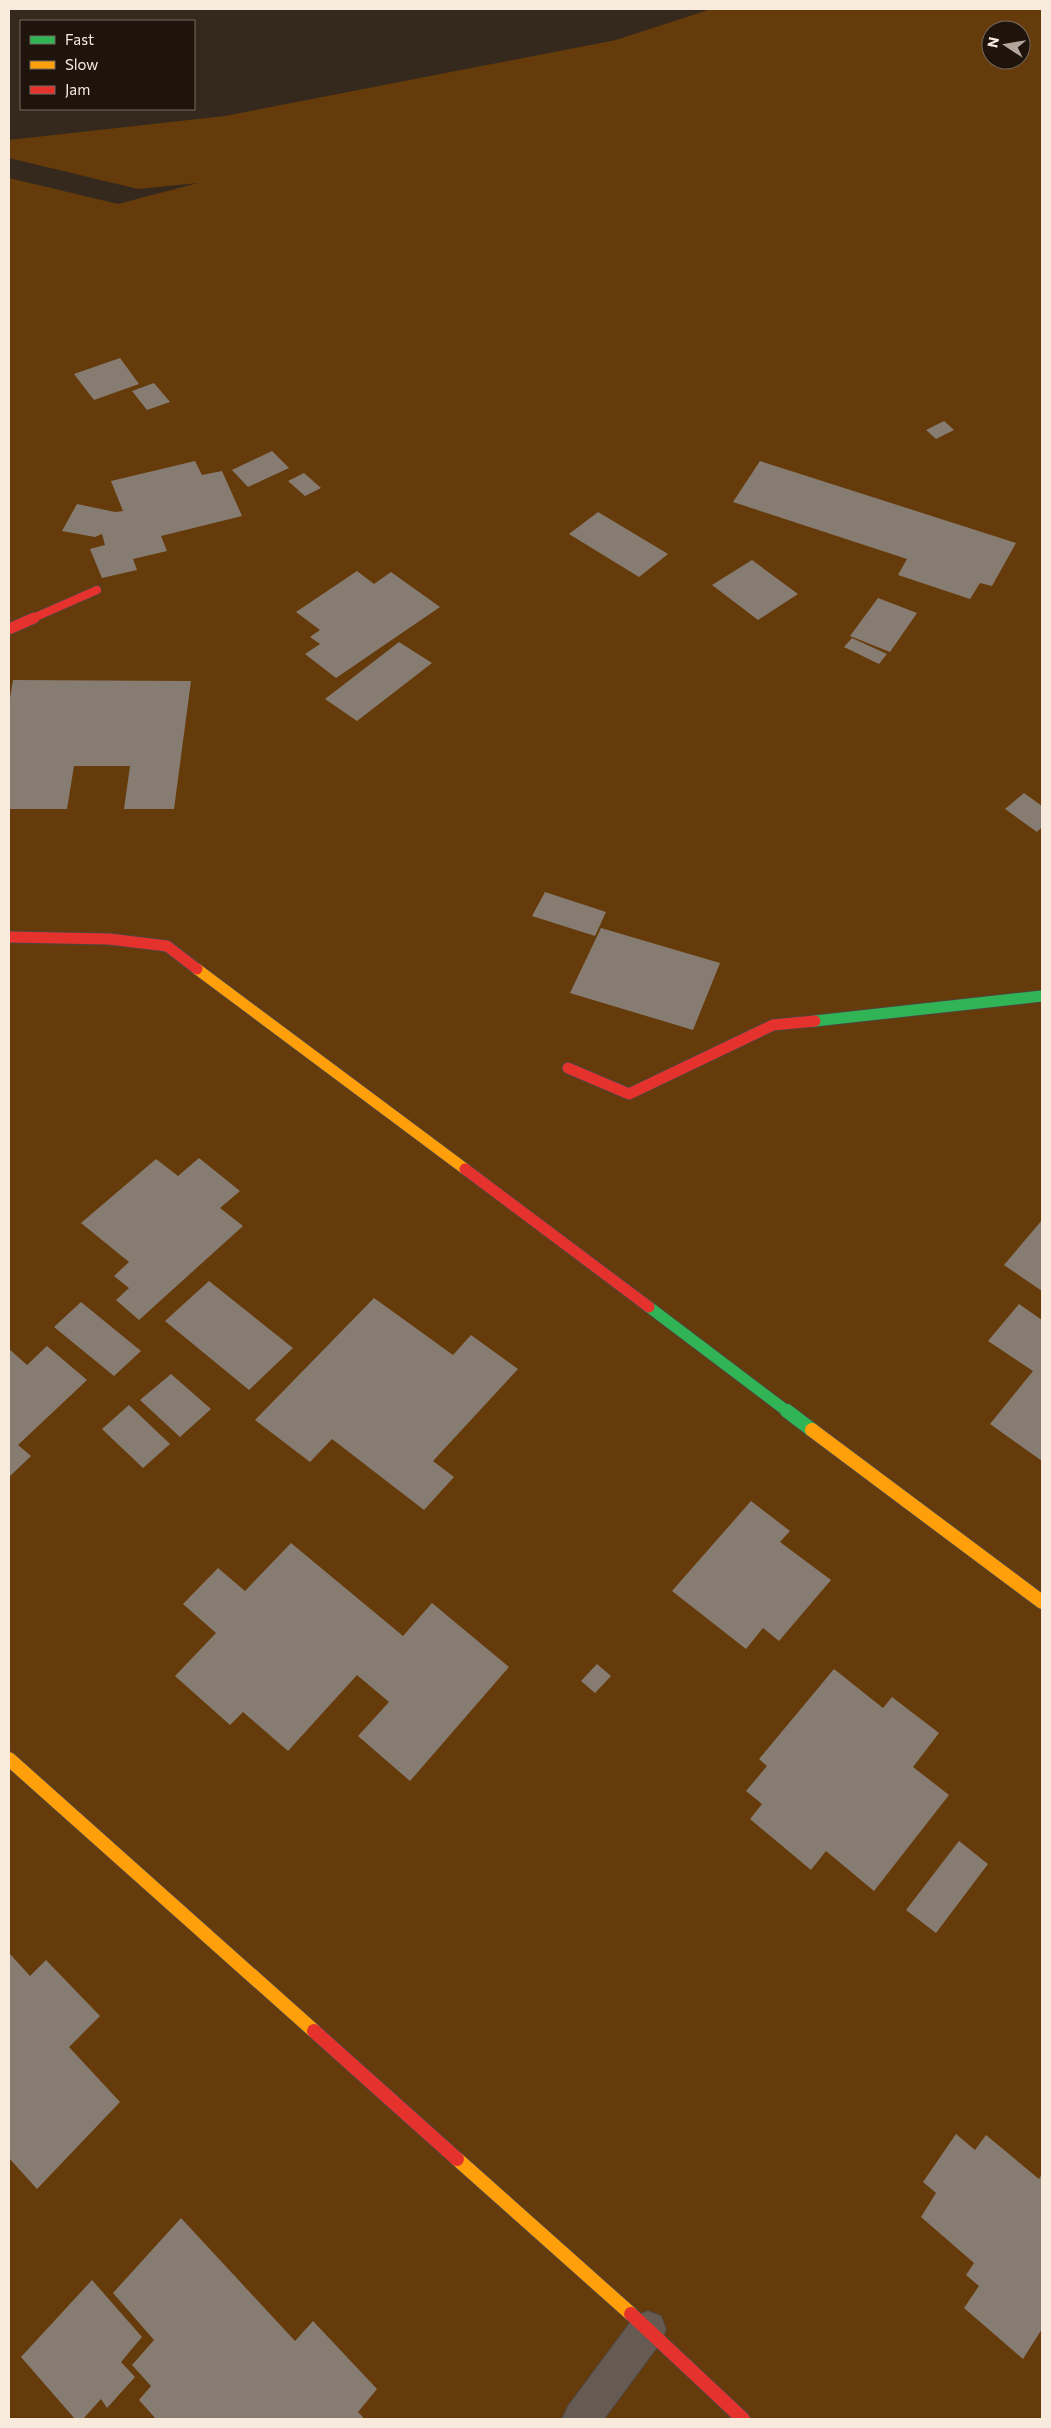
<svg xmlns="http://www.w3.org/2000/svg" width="1051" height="2428" font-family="Commissioner,sans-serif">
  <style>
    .green { fill: #653b0b; fill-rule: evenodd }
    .building { fill: #877c72 }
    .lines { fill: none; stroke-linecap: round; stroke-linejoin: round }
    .street-casing { stroke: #50453c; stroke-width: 2 }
    .fast-far1-casing { stroke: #50453c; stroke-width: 13 }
    .fast-casing { stroke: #50453c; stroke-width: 16 }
    .slow-far1-casing { stroke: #50453c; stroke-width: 13 }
    .slow-casing { stroke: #50453c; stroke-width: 16 }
    .jam-far2-casing { stroke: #50453c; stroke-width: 10 }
    .jam-far1-casing { stroke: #50453c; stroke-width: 13 }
    .jam-casing { stroke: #50453c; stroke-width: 16 }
    .street { fill: #655b53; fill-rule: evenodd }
    .fast-far1 { stroke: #30b455; stroke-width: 11 }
    .fast { stroke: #30b455; stroke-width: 14 }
    .slow-far1 { stroke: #ff9f0a; stroke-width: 11 }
    .slow { stroke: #ff9f0a; stroke-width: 14 }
    .jam-far2 { stroke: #e5322d; stroke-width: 8 }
    .jam-far1 { stroke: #e5322d; stroke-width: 11 }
    .jam { stroke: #e5322d; stroke-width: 14 }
  </style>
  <rect width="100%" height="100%" fill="#35291d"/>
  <!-- green -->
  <path class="green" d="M711 9H1042V2419H9V178L118 204 198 183 138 189 9 158V140L225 116 616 40ZM991 30H1021V60H991Z"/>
  <!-- building -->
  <g class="building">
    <polygon points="120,358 139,384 94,400 74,374"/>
    <polygon points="154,383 170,402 147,410 132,391"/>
    <polygon points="944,421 954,430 936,439 926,430"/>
    <polygon points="272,451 289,468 248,487 232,470"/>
    <polygon points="195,461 202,475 222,471 242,516 161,536 167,551 133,559 137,570 102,578 90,549 105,545 102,534 95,537 62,531 77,504 115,512 123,511 111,481"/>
    <polygon points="760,461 1016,543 992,586 980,583 970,599 898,575 907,559 733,502"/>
    <polygon points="304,473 321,488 305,496 288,481"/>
    <polygon points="598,512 668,554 639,577 569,534"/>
    <polygon points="752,560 798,594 758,620 712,585"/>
    <polygon points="357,571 374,584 391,572 440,607 336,678 305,654 320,644 310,637 320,630 296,612"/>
    <polygon points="878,598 917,613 890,652 850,636"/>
    <polygon points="852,638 887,654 879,664 844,647"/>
    <polygon points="399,642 432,663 357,721 325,699"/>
    <polygon points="13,680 191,681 174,809 124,809 130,766 74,766 67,809 9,809 9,704"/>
    <polygon points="1024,793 1042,806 1042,827 1037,832 1005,809"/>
    <polygon points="545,892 606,912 595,936 532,916"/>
    <polygon points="601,928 720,963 693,1030 570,993"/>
    <polygon points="199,1158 240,1191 220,1208 243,1226 139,1320 116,1300 129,1288 114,1276 129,1262 81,1223 156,1159 178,1176"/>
    <polygon points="1042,1220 1042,1291 1004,1265"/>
    <polygon points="209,1281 293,1348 249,1390 165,1321"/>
    <polygon points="374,1298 453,1355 471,1335 518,1369 433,1461 454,1477 424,1510 332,1439 310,1462 255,1420"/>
    <polygon points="81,1302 141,1351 114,1376 54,1327"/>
    <polygon points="1019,1304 1042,1320 1042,1461 990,1424 1033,1371 988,1341"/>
    <polygon points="47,1346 87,1380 18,1445 31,1456 9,1477 9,1349 27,1365"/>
    <polygon points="171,1374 211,1409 180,1437 140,1400"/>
    <polygon points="129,1405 170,1444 143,1468 102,1429"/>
    <polygon points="751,1501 790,1531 780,1542 831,1580 779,1641 763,1628 746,1649 672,1591"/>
    <polygon points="291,1543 403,1636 432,1603 509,1667 410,1781 358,1736 389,1702 357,1675 288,1751 243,1712 230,1725 175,1676 216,1633 183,1604 218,1568 245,1591"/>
    <polygon points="597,1664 611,1676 595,1693 581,1681"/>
    <polygon points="834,1669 883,1708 892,1697 939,1733 913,1767 949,1795 874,1891 826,1851 811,1870 750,1819 762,1804 746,1791 767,1766 759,1759"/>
    <polygon points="959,1841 988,1864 936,1933 906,1910"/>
    <polygon points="10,1954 30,1976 46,1960 100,2016 69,2047 120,2102 37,2189 9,2158"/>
    <polygon points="956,2134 975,2150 986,2135 1039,2179 1042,2174 1042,2329 1023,2359 964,2308 979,2286 966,2275 974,2263 921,2217 936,2193 923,2182"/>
    <polygon points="181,2218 295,2341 313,2321 377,2389 358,2412 363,2417 362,2419 156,2419 139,2400 151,2386 132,2365 154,2340 113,2293"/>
    <polygon points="92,2280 142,2337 121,2362 135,2377 107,2408 101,2399 83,2419 75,2419 21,2357"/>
  </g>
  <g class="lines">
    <defs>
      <polygon id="street" points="648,2311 661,2316 666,2329 661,2342 604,2419 562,2419 568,2406 635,2316"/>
      <g id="fast-far1">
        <polyline points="815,1021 1042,996"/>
        <polyline points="649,1307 788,1412"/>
      </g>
      <polyline id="fast" points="787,1411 812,1430"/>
      <polyline id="slow-far1" points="197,969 465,1169"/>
      <g id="slow">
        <polyline points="812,1430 1042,1602"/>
        <polyline points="9,1759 314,2031"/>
        <polyline points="457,2159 631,2314"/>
      </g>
      <polyline id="jam-far2" points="31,619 97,590"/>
      <g id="jam-far1">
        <polyline points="9,629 34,618"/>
        <polyline points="9,937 109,939 167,946 197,969"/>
        <polyline points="568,1068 629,1094 773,1025 815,1021"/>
        <polyline points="465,1169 649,1307"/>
      </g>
      <g id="jam">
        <polyline points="314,2031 457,2159"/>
        <polyline points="631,2314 743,2419"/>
      </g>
    </defs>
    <!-- street casing -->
    <use href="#street" class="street-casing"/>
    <!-- fast-far1 casing -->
    <use href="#fast-far1" class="fast-far1-casing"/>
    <!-- fast casing -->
    <use href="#fast" class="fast-casing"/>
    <!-- slow-far1 casing -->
    <use href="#slow-far1" class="slow-far1-casing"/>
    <!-- slow casing -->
    <use href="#slow" class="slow-casing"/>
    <!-- jam-far2 casing -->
    <use href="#jam-far2" class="jam-far2-casing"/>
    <!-- jam-far1 casing -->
    <use href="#jam-far1" class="jam-far1-casing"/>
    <!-- jam casing -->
    <use href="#jam" class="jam-casing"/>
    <!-- street -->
    <use href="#street" class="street"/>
    <!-- fast-far1 -->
    <use href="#fast-far1" class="fast-far1"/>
    <!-- fast -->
    <use href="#fast" class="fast"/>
    <!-- slow-far1 -->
    <use href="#slow-far1" class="slow-far1"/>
    <!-- slow -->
    <use href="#slow" class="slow"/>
    <!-- jam-far2 -->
    <use href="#jam-far2" class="jam-far2"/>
    <!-- jam-far1 -->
    <use href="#jam-far1" class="jam-far1"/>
    <!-- jam -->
    <use href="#jam" class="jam"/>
  </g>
  <!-- border -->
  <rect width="1051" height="2428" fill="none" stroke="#f9eade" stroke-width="20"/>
  <!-- legend -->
  <rect x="20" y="20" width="175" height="90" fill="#1e140b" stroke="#766a5f"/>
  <rect x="30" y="36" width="25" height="8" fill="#30b455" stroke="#766a5f"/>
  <text x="65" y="45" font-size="15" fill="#f9eade">Fast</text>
  <rect x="30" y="61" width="25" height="8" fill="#ff9f0a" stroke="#766a5f"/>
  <text x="65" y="70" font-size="15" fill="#f9eade">Slow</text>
  <rect x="30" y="86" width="25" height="8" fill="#e5322d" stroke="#766a5f"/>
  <text x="65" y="95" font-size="15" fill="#f9eade">Jam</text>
  <!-- north arrow -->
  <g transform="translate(1006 45) rotate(282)"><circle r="24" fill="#1e140b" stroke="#766a5f"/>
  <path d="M0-4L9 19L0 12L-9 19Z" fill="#b4a69a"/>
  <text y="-8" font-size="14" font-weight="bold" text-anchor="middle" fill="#f9eade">N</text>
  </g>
</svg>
